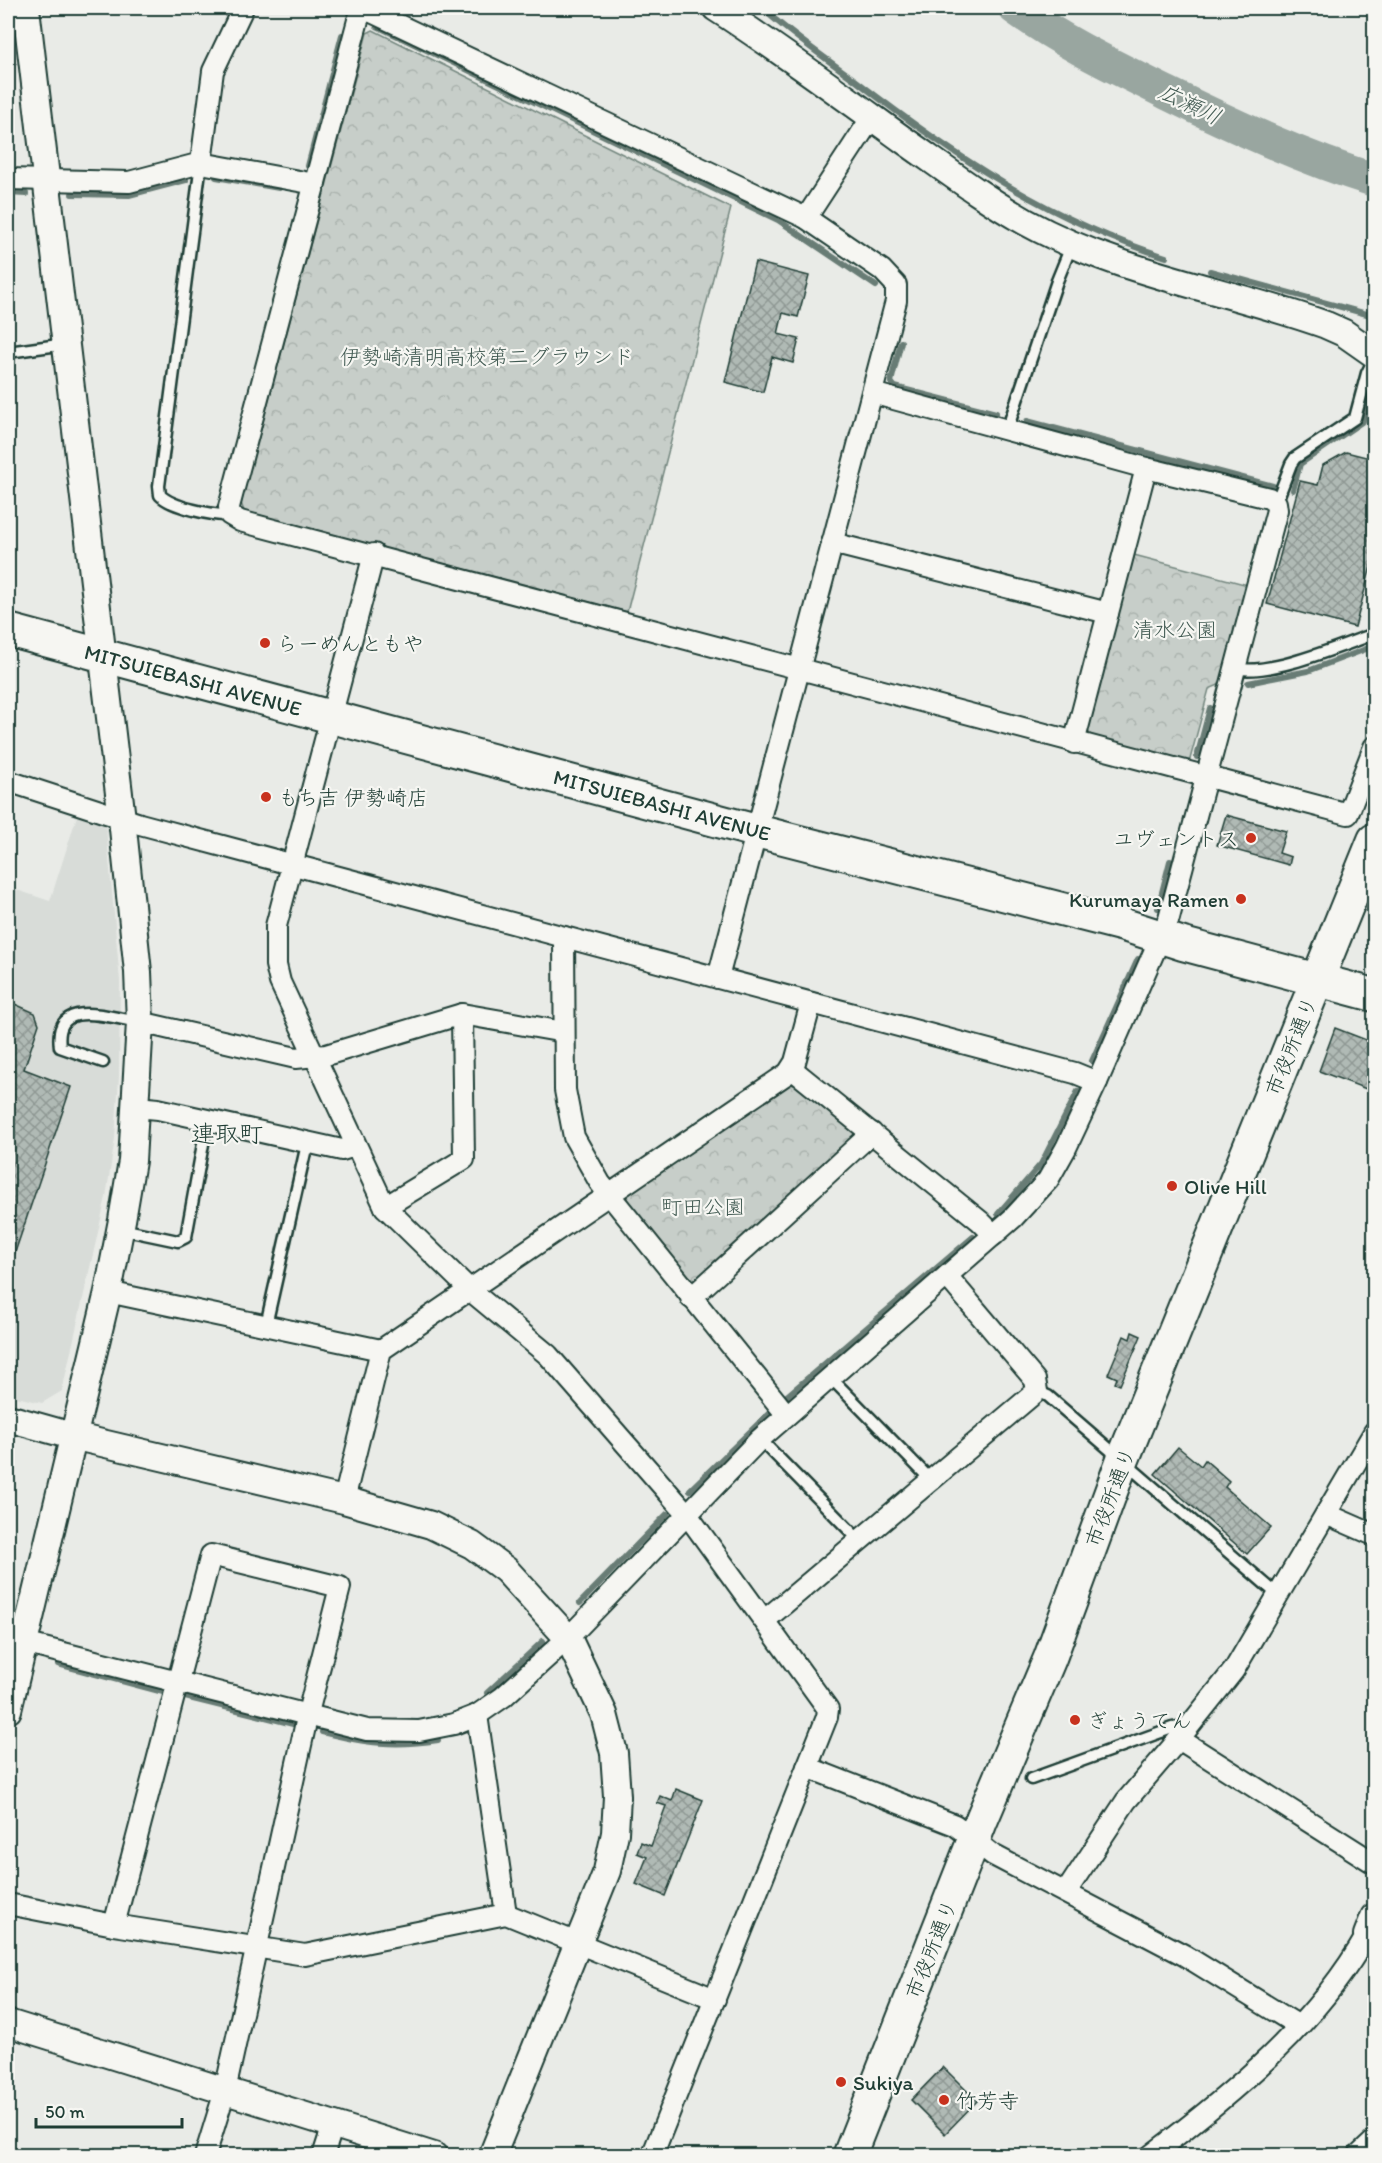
<svg xmlns="http://www.w3.org/2000/svg" width="1382" height="2163" font-family="Itim,'Klee One',sans-serif">
  <style>
    .built { fill: #d8dcd8 }
    .park { fill: url(#park-crowns); stroke: #73867e; stroke-width: 1.5 }
    .lines { fill: none; stroke-linecap: round; stroke-linejoin: round }
    .stream { stroke: #687c75; stroke-width: 6 }
    .river { stroke: #99a6a0; stroke-width: 34 }
    .building { fill: url(#building-cross-hatch); stroke: #1f3d34; stroke-width: 1.5 }
    .service-casing { stroke: #1f3d34; stroke-width: 15 }
    .minor-casing { stroke: #1f3d34; stroke-width: 24 }
    .tertiary-casing { stroke: #1f3d34; stroke-width: 30 }
    .primary-casing { stroke: #1f3d34; stroke-width: 36 }
    .service { stroke: #f6f6f2; stroke-width: 10 }
    .minor { stroke: #f6f6f2; stroke-width: 20 }
    .tertiary { stroke: #f6f6f2; stroke-width: 26 }
    .primary { stroke: #f6f6f2; stroke-width: 32 }
    .poi-dot { fill: #c8321e; stroke: #f6f6f2; stroke-width: 2 }
    .labels { text-anchor: middle; dominant-baseline: central; stroke-width: 4.5; stroke-linejoin: round; paint-order: stroke }
    .park-label { font-size: 21px; fill: #415a52; stroke: #f6f6f2 }
    .poi-label { font-size: 21px; fill: #1f3d34; stroke: #f6f6f2; text-anchor: start }
    .street-label { font-size: 21px; fill: #1f3d34; stroke: #f6f6f2 }
    .water-label { font-size: 22px; font-style: italic; fill: #445c54; stroke: #f6f6f2 }
    .quarter-label { font-size: 24px; fill: #1f3d34; stroke: #f6f6f2 }
  </style>
  <defs>
    <pattern id="park-crowns" width="20" height="18" patternUnits="userSpaceOnUse" patternTransform="scale(1.5)"><rect width="20" height="18" fill="#c7cec9"/><path d="M2 6a3 3 0 1 1 6 0M12 15a3 3 0 1 1 6 0" fill="none" stroke="#aab2ad"/></pattern>
    <pattern id="building-cross-hatch" width="8" height="8" patternUnits="userSpaceOnUse" patternTransform="scale(1.5)"><rect width="8" height="8" fill="#b0bab5"/><path d="M0 0l8 8M0 8l8-8" fill="none" stroke="#8f9894"/></pattern>
  </defs>
  <rect width="100%" height="100%" fill="#e9ebe7"/>
  <filter id="ink" filterUnits="userSpaceOnUse"><feTurbulence type="fractalNoise" baseFrequency=".0167" numOctaves="2"/><feDisplacementMap in="SourceGraphic" scale="12" xChannelSelector="R" yChannelSelector="G"/><feConvolveMatrix kernelMatrix="1 2 1 2 8 2 1 2 1" color-interpolation-filters="sRGB"/></filter>
  <g filter="url(#ink)">
    <!-- built -->
    <polygon class="built" points="77,816 106,826 120,981 119,1077 115,1138 106,1197 62,1391 42,1403 8,1395 8,887 50,901"/>
    <!-- park -->
    <g class="park">
      <polygon points="373,30 731,208 627,612 244,511 241,503 367,33"/>
      <polygon points="1134,555 1248,585 1221,684 1209,689 1189,763 1092,737 1088,731"/>
      <polygon points="789,1084 800,1086 855,1130 853,1139 699,1281 691,1279 627,1203 628,1193"/>
    </g>
    <g class="lines">
      <!-- stream -->
      <g class="stream">
        <path d="M762 8C790 34 824 57 855 80 951 154 1050 221 1166 257"/>
        <polyline points="377,26 778,220 876,286"/>
        <polyline points="308,166 342,35"/>
        <polyline points="216,177 279,188"/>
        <polyline points="8,193 26,194"/>
        <polyline points="72,194 129,195 186,180"/>
        <polyline points="1210,271 1374,316"/>
        <polyline points="901,342 891,382 895,387 996,413"/>
        <polyline points="1027,421 1273,486"/>
        <polyline points="1293,490 1300,464 1363,421 1374,381"/>
        <polyline points="1248,683 1308,671 1374,646"/>
        <polyline points="1197,757 1210,708"/>
        <polyline points="1158,908 1170,861"/>
        <polyline points="1092,1061 1138,959"/>
        <polyline points="998,1214 1041,1164 1078,1091"/>
        <polyline points="690,1490 788,1395 973,1237"/>
        <polyline points="580,1603 667,1514"/>
        <polyline points="58,1664 163,1692"/>
        <polyline points="487,1693 543,1641"/>
        <polyline points="181,1696 293,1724"/>
        <path d="M322 1732C366 1743 394 1747 438 1740"/>
      </g>
      <!-- river -->
      <path class="river" d="M1015 8C1062 42 1115 67 1167 93 1234 126 1303 158 1374 180"/>
    </g>
    <!-- building -->
    <g class="building">
      <polygon points="755,262 809,276 798,317 783,313 778,334 799,339 793,363 772,357 763,392 725,382"/>
      <polygon points="1346,452 1374,459 1374,555 1355,627 1267,604 1300,481 1318,485 1323,465"/>
      <polygon points="1226,815 1286,831 1279,853 1291,857 1289,865 1217,845"/>
      <polygon points="8,1001 35,1013 39,1024 24,1069 71,1087 8,1273"/>
      <polygon points="1335,1028 1374,1043 1374,1092 1319,1071"/>
      <polygon points="1132,1332 1141,1336 1120,1385 1115,1383 1117,1378 1108,1374 1124,1336 1130,1339"/>
      <polygon points="1178,1447 1201,1466 1205,1460 1229,1481 1225,1487 1271,1527 1247,1554 1155,1474"/>
      <polygon points="676,1789 703,1800 665,1896 636,1884 647,1857 637,1853 641,1842 651,1846 666,1806 657,1803 660,1796 672,1801"/>
      <polygon points="943,2067 977,2101 945,2134 911,2100"/>
    </g>
    <g class="lines">
      <defs>
        <g id="service">
          <path d="M201 163 159 486 160 495C171 507 214 516 230 515"/>
          <polyline points="8,352 66,344"/>
          <polyline points="1007,430 1057,281 1072,244"/>
          <polyline points="1276,503 1291,464 1295,458 1355,418 1367,373 1374,359"/>
          <path d="M1234 668C1268 677 1340 646 1374 634"/>
          <path d="M103 1062 60 1047C53 995 112 1019 140 1022"/>
          <polyline points="121,1229 178,1241 186,1237 207,1122"/>
          <polyline points="266,1325 307,1144"/>
          <polyline points="829,1376 932,1481"/>
          <polyline points="1037,1391 1048,1396 1278,1595"/>
          <polyline points="760,1439 859,1540"/>
          <polyline points="1031,1779 1172,1728 1188,1725"/>
        </g>
        <g id="minor">
          <polyline points="363,8 806,218 882,270 896,285 896,301 718,978"/>
          <polyline points="364,8 358,20 229,507 230,515 240,521 1348,814 1374,747"/>
          <polyline points="201,163 213,71 243,8"/>
          <polyline points="8,179 129,182 201,163 315,184"/>
          <polyline points="806,218 872,117"/>
          <polyline points="832,543 1108,613"/>
          <polyline points="374,554 276,926 276,965 280,982 385,1207 471,1291 548,1355 686,1513 828,1709 827,1717 652,2156"/>
          <polyline points="1074,743 1146,468"/>
          <polyline points="8,781 140,824 1075,1073 1097,1082"/>
          <polyline points="564,937 565,1090 574,1137 600,1183 786,1414"/>
          <polyline points="140,1022 296,1058 326,1055 462,1014 564,1032"/>
          <polyline points="792,1069 980,1221 994,1235"/>
          <polyline points="137,1107 158,1109 342,1150 355,1146"/>
          <polyline points="385,1207 464,1159 462,1014"/>
          <polyline points="108,1292 381,1350"/>
          <polyline points="691,1298 872,1133"/>
          <polyline points="344,1500 381,1350 788,1073 795,1062 811,1003"/>
          <polyline points="1326,1514 1374,1535"/>
          <polyline points="765,1620 1037,1391 1035,1380 947,1276"/>
          <polyline points="8,1639 367,1730 419,1731 454,1724 477,1715 503,1697 568,1638 760,1439 1013,1218 1048,1180 1066,1148 1097,1082 1169,918 1277,510 1276,503 1269,498 1146,468 872,393"/>
          <polyline points="477,1715 506,1914"/>
          <polyline points="1179,1739 1374,1863"/>
          <polyline points="807,1767 955,1825 993,1855 1184,1955 1299,2026"/>
          <polyline points="1066,1892 1126,1801 1179,1739 1234,1670 1374,1432"/>
          <polyline points="8,1904 114,1925 305,1955 506,1914 715,1999"/>
          <polyline points="114,1925 211,1555 340,1587 308,1713 225,2091 205,2156"/>
          <polyline points="323,2156 333,2125"/>
          <path d="M1150 2156C1232 2094 1315 2026 1367 1935"/>
          <polyline points="1358,2156 1374,2141"/>
        </g>
        <g id="tertiary">
          <path d="M716 8C781 50 843 96 905 141 945 169 983 198 1026 222 1120 274 1226 289 1326 325L1344 333 1374 354"/>
          <polyline points="8,1418 72,1436 344,1500 431,1525 472,1545 506,1570 568,1638 604,1714 614,1753 617,1796 615,1833 607,1871 492,2156"/>
          <polyline points="8,1710 108,1292 122,1220 132,1161 140,1022 138,972 122,819 26,8"/>
          <polyline points="1374,1917 1367,1935 1374,1939"/>
          <polyline points="8,2023 434,2156"/>
        </g>
        <g id="primary">
          <polyline points="8,630 756,831 1124,925 1183,944 1374,995"/>
          <polyline points="849,2156 982,1819 1050,1658 1123,1459 1374,840"/>
        </g>
      </defs>
      <!-- service casing -->
      <use href="#service" class="service-casing"/>
      <!-- minor casing -->
      <use href="#minor" class="minor-casing"/>
      <!-- tertiary casing -->
      <use href="#tertiary" class="tertiary-casing"/>
      <!-- primary casing -->
      <use href="#primary" class="primary-casing"/>
      <!-- service -->
      <use href="#service" class="service"/>
      <!-- minor -->
      <use href="#minor" class="minor"/>
      <!-- tertiary -->
      <use href="#tertiary" class="tertiary"/>
      <!-- primary -->
      <use href="#primary" class="primary"/>
    </g>
  </g>
  <!-- markers -->
  <g class="poi-dot">
    <circle cx="265" cy="643" r="6"/>
    <circle cx="266" cy="797" r="6"/>
    <circle cx="1251" cy="838" r="6"/>
    <circle cx="1241" cy="899" r="6"/>
    <circle cx="1172" cy="1186" r="6"/>
    <circle cx="1075" cy="1720" r="6"/>
    <circle cx="841" cy="2082" r="6"/>
    <circle cx="944" cy="2100" r="6"/>
  </g>
  <g class="labels">
    <!-- park labels -->
    <g class="park-label">
      <text x="487" y="356">伊勢崎清明高校第二グラウンド</text>
      <text x="1175" y="629">清水公園</text>
      <text x="703" y="1206">町田公園</text>
    </g>
    <!-- poi labels -->
    <g class="poi-label">
      <text x="277" y="643">らーめんともや</text>
      <text x="278" y="797">もち吉 伊勢崎店</text>
      <text x="1239" y="838" text-anchor="end">ユヴェントス</text>
      <text x="1229" y="899" text-anchor="end">Kurumaya Ramen</text>
      <text x="1184" y="1186">Olive Hill</text>
      <text x="1087" y="1720">ぎょうてん</text>
      <text x="853" y="2082">Sukiya</text>
      <text x="956" y="2100">竹芳寺</text>
    </g>
    <!-- street labels -->
    <g class="street-label">
      <text transform="translate(193 680) rotate(15)">MITSUIEBASHI AVENUE</text>
      <text transform="translate(662 805) rotate(15)">MITSUIEBASHI AVENUE</text>
      <text transform="translate(1291 1046) rotate(-68)">市役所通り</text>
      <text transform="translate(1110 1497) rotate(-69)">市役所通り</text>
      <text transform="translate(931 1949) rotate(-68)">市役所通り</text>
    </g>
    <!-- water labels -->
    <g class="water-label">
      <text transform="translate(1190 104) rotate(26)">広瀬川</text>
    </g>
    <!-- quarter labels -->
    <g class="quarter-label">
      <text x="227" y="1133">連取町</text>
    </g>
  </g>
  <!-- margin -->
  <rect width="1382" height="2163" fill="none" stroke="#f6f6f2" stroke-width="30"/>
  <rect x="15" y="15" width="1352" height="2133" fill="none" stroke="#1f3d34" stroke-width="2" filter="url(#ink)"/>
  <!-- scale -->
  <path d="M36 2118v9h146v-9" fill="none" stroke="#1f3d34" stroke-width="3"/>
  <text x="45" y="2118" font-size="18" fill="#1f3d34" stroke="#f6f6f2" stroke-width="4.5" paint-order="stroke">50 m</text>
</svg>
